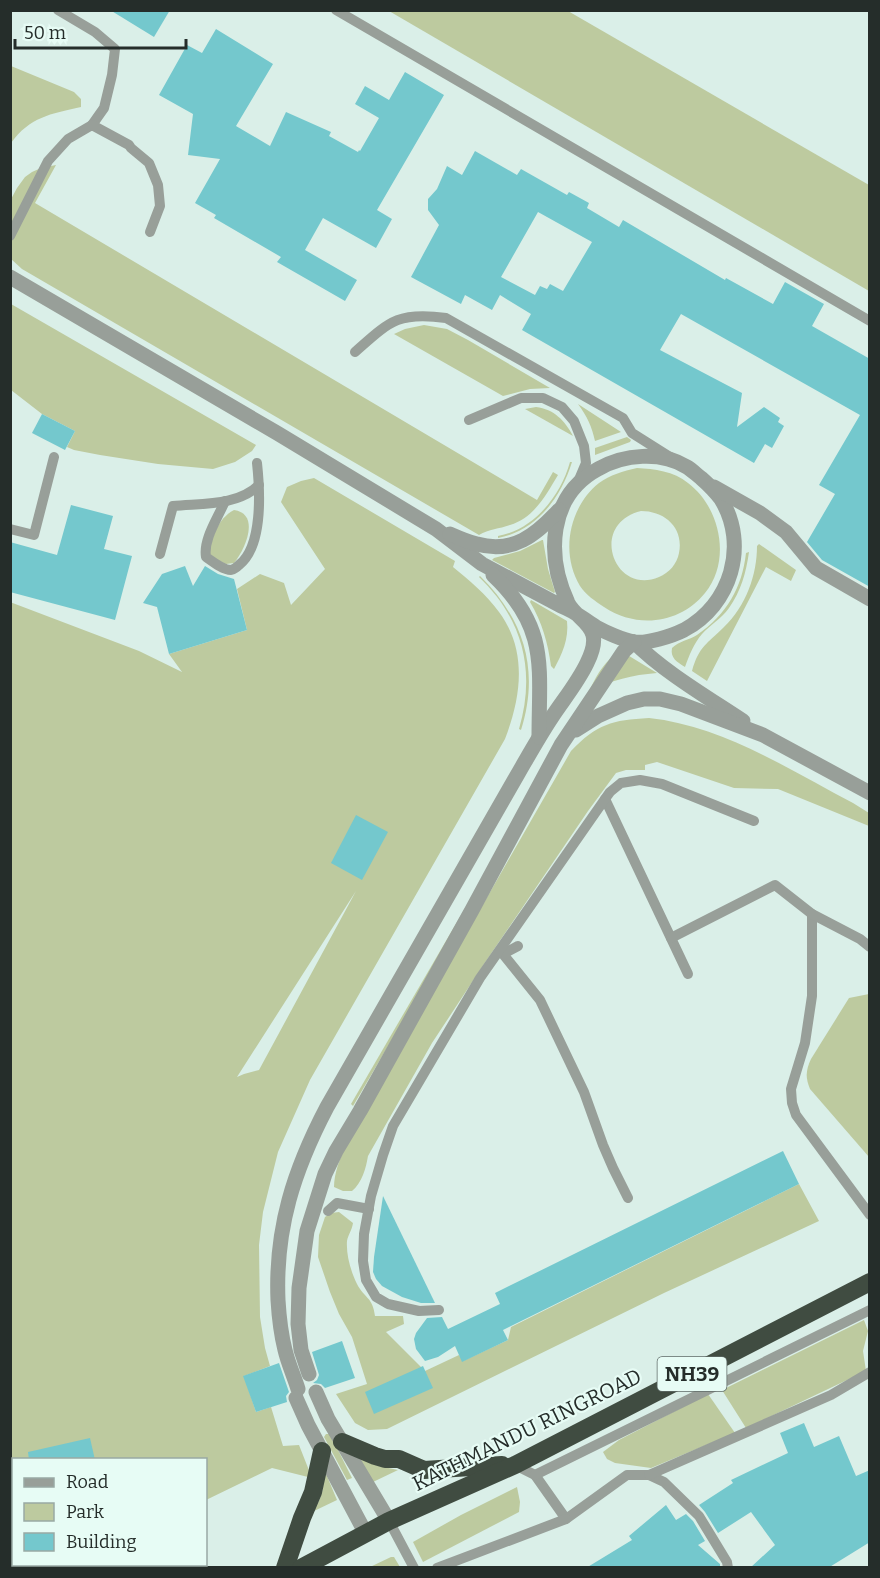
<svg xmlns="http://www.w3.org/2000/svg" width="880" height="1578" font-family="Bitter,serif">
  <style>
    .green { fill: #bdca9f; fill-rule: evenodd }
    .building { fill: #74c8cd; fill-rule: evenodd }
    .lines { fill: none; stroke-linecap: round; stroke-linejoin: round }
    .lane { stroke: #989f99; stroke-width: 10 }
    .street { stroke: #989f99; stroke-width: 15 }
    .highway { stroke: #404c41; stroke-width: 18 }
    .labels { text-anchor: middle; dominant-baseline: central; stroke-width: 4.5; stroke-linejoin: round; paint-order: stroke }
    .shield { fill: #e7fcf5; stroke: #5f6b67; stroke-width: 1.5 }
    .shield-label { font-size: 20px; font-weight: bold; fill: #252d2a }
    .street-label { font-size: 21px; fill: #252d2a; stroke: #e7fcf5 }
  </style>
  <rect width="100%" height="100%" fill="#daefe8"/>
  <!-- green -->
  <g class="green">
    <polygon points="389,11 568,11 869,185 869,291"/>
    <path d="M11 66 74 92 81 99V107C50 114 30 117 11 143Z"/>
    <path d="M56 165 35 203 537 500 553 472 558 475C546 495 534 518 510 525 499 529 489 529 479 535L22 269 11 259 10 201 17 188 25 177 32 172 41 168Z"/>
    <polygon points="11,304 256,445 252,451 235,462 213,469 158,464 100,455 74,450 67,447 75,431 42,414 11,390"/>
    <polygon points="424,325 447,329 468,340 550,388 530,389 503,396 394,334 405,329"/>
    <path d="M578 404 621 432 595 441C592 427 587 416 578 404Z"/>
    <path d="M536 407C554 409 565 421 573 436L525 409Z"/>
    <polygon points="627,437 631,440 630,442 595,455 595,448"/>
    <path d="M570 462H572C561 498 536 531 498 538V536C534 530 561 495 570 462Z"/>
    <path d="M637 468C654 469 674 471 688 483 720 507 732 560 705 593 680 624 637 629 604 607 595 601 586 595 580 586 560 553 569 507 599 483 610 475 623 471 637 468ZM641 511C665 511 684 528 679 553 677 564 669 573 659 577 614 596 588 524 641 511Z"/>
    <path d="M314 478 455 561 453 567C469 580 486 594 499 612 528 651 521 697 505 739L310 1080 278 1152 263 1212 259 1245 260 1317 265 1348 270 1366 244 1376 256 1412 271 1407 283 1446 299 1445 312 1478 272 1468 206 1500V1460H14V1564L74 1565 69 1567H11L10 602 139 651 182 672 169 654 247 630 237 589 260 574 284 583 291 605 325 569 281 502 287 487 301 481ZM356 891 259 1070 244 1074 237 1077Z"/>
    <path d="M234 510C261 514 245 550 234 563L226 564 209 556C211 539 217 519 234 510Z"/>
    <polygon points="542,540 543,540 548,569 555,592 554,593 492,560 494,558 520,551"/>
    <path d="M759 544 796 570 791 581 766 567 707 681 692 671C699 646 707 644 724 627 746 606 757 575 757 546Z"/>
    <path d="M749 552C746 573 741 591 729 608 721 619 710 625 702 634 694 643 689 656 685 667 677 662 670 658 672 648 679 641 689 640 697 635 727 614 742 588 746 553Z"/>
    <path d="M480 576C524 619 540 670 521 730L519 729C536 671 523 619 479 577Z"/>
    <path d="M531 600 567 621C569 639 562 654 554 669L551 666C548 643 542 622 530 602Z"/>
    <path d="M621 651 657 673C632 675 612 680 590 691V689C598 673 605 660 621 651Z"/>
    <path d="M649 718C723 726 788 769 853 803L869 813V826L778 789 734 788 657 762 645 765V770H626L616 773 588 811 484 964 432 1043 368 1156C366 1168 362 1183 352 1191H343L334 1187C334 1160 356 1128 368 1105L571 751C597 724 612 720 649 718Z"/>
    <polygon points="549,764 552,766 353,1106 351,1104"/>
    <path d="M869 994H870L869 1157 810 1089C805 1077 806 1070 811 1059L849 998Z"/>
    <path d="M799 1184 819 1221 664 1293 387 1429 368 1430 355 1423 336 1394 367 1384 352 1337 339 1314 330 1292 318 1257 319 1235 325 1217 331 1213 339 1212 353 1223C352 1230 348 1235 347 1241 346 1255 351 1272 357 1284 364 1298 373 1297 375 1316H403L404 1324 386 1332 425 1371 459 1355 463 1361 508 1340 511 1327Z"/>
    <polygon points="864,1320 868,1331 863,1351 866,1371 746,1428 722,1390"/>
    <polygon points="708,1394 735,1433 651,1468 615,1463 607,1459 603,1452 619,1440"/>
    <polygon points="326,1434 330,1434 352,1478 347,1480 324,1437"/>
    <polygon points="360,1459 379,1466 398,1470 373,1482"/>
    <path d="M324 1469 337 1500 312 1512C323 1499 324 1485 324 1469Z"/>
    <polygon points="517,1487 520,1502 519,1512 423,1562 413,1542 461,1515"/>
    <polygon points="391,1557 394,1557 400,1567 370,1567"/>
  </g>
  <!-- building -->
  <g class="building">
    <polygon points="110,10 170,10 154,37"/>
    <polygon points="216,29 273,64 236,126 270,146 286,112 331,132 329,136 358,152 359,150 360,151 379,118 355,104 365,86 389,100 405,72 444,95 377,210 392,219 376,248 323,218 305,250 357,280 345,301 277,262 281,257 214,218 216,215 195,203 220,159 188,155 193,114 159,95 187,45 202,53"/>
    <path d="M475 151 517 175 521 169 567 195 569 192 589 203 587 208 619 227 623 220 725 280 726 278 773 304 785 282 824 304 812 326 870 359V587L822 560 807 542 835 494 819 485 860 415 681 314 660 350 742 393 737 427 764 407 780 418 778 422 784 426 772 448 765 444 754 463 522 330 531 314 500 295 492 310 465 295 461 304 411 277 439 225 428 210V199L437 189 447 166 462 175ZM538 212 592 242 563 291 550 284 547 289 540 286 535 295 501 277Z"/>
    <polygon points="42,414 75,431 65,450 32,433"/>
    <polygon points="71,505 113,516 104,549 132,556 115,620 10,592 10,542 57,555"/>
    <polygon points="185,566 193,586 205,566 218,574 234,579 247,630 169,654 157,607 143,603 162,574"/>
    <polygon points="356,815 388,832 362,880 331,863"/>
    <polygon points="783,1151 799,1184 503,1330 508,1340 462,1362 455,1346 438,1357 425,1361 416,1349 414,1339 416,1333 427,1318 442,1317 448,1329 500,1304 495,1293"/>
    <polygon points="383,1196 435,1303 421,1303 402,1297 382,1286 376,1279 373,1272 374,1257"/>
    <polygon points="342,1341 355,1378 325,1388 321,1384 313,1383 317,1380 319,1375 312,1352"/>
    <polygon points="279,1363 289,1392 286,1396 287,1402 256,1412 243,1376"/>
    <polygon points="423,1366 433,1388 374,1414 365,1392"/>
    <polygon points="804,1423 814,1447 839,1436 856,1476 870,1470 870,1542 828,1568 750,1568 775,1545 751,1512 718,1533 705,1512 699,1505 733,1483 731,1480 788,1453 780,1433"/>
    <polygon points="90,1438 95,1460 29,1460 28,1452"/>
    <polygon points="666,1505 676,1520 686,1514 693,1521 705,1541 698,1545 720,1564 720,1568 586,1568 632,1540 629,1536"/>
  </g>
  <g class="lines">
    <!-- lane -->
    <g class="lane">
      <polyline points="58,10 95,32 115,49 112,75 104,108 92,125"/>
      <polyline points="336,10 870,321"/>
      <polyline points="10,236 48,161 68,139 92,125 129,145 131,148 149,163 158,185 160,206 150,232"/>
      <path d="M355 352C389 322 398 311 446 318L623 418 632 433 670 457"/>
      <polyline points="469,420 521,398 543,398 562,407 574,421 584,446 586,463 578,482"/>
      <path d="M225 501C218 518 203 539 206 557 213 562 223 570 231 570 235 569 236 568 239 565 263 546 260 491 257 463"/>
      <polyline points="10,529 34,535 54,457"/>
      <path d="M160 554 173 506C203 503 237 506 259 485"/>
      <polyline points="605,799 688,974"/>
      <polyline points="812,914 812,996 805,1043 791,1089 792,1103 796,1115 870,1215"/>
      <polyline points="671,938 775,885 812,914 860,939 870,947"/>
      <polyline points="518,946 503,954 540,1000 584,1092 603,1145 613,1168 628,1198"/>
      <polyline points="328,1211 337,1203 369,1209"/>
      <polyline points="439,1310 419,1311 388,1304 376,1297 366,1280 363,1261 364,1234 371,1196 383,1155 393,1126 480,978 605,799 610,792 621,783 640,780 662,784 754,821"/>
      <polyline points="515,1465 535,1475 566,1519 627,1475 649,1475 664,1482 699,1516 727,1562 728,1568"/>
      <polyline points="535,1475 870,1310"/>
      <polyline points="649,1475 831,1395 870,1372"/>
      <polyline points="389,1521 414,1568"/>
      <polyline points="437,1568 566,1519"/>
    </g>
    <!-- street -->
    <g class="street">
      <path d="M10 277 277 433 436 529 482 564 561 606C575 611 583 619 596 627 605 632 623 640 634 642 647 644 672 636 684 630 731 605 749 545 721 499 715 491 709 485 701 478 697 475 692 470 687 467 661 451 624 454 598 469 548 496 546 556 568 603 574 615 590 622 593 635 595 643 591 655 587 663 578 682 564 699 552 717 540 735 530 753 519 772 455 884 391 995 327 1107 294 1170 275 1228 278 1300 279 1317 281 1334 285 1350 288 1363 294 1376 298 1389"/>
      <polyline points="714,487 760,513 786,532 816,568 870,599"/>
      <path d="M450 534C459 538 468 542 477 544 513 554 536 535 559 510"/>
      <path d="M493 575C549 628 539 667 539 737"/>
      <path d="M634 642C664 672 707 697 743 721"/>
      <polyline points="576,730 598,716 627,703 644,699 660,699 681,704 763,735 870,793"/>
      <polyline points="309,1374 301,1350 298,1324 299,1288 307,1231 325,1174 336,1151 360,1111 472,910 561,745 624,651 634,642"/>
      <polyline points="316,1392 328,1419 389,1521"/>
      <polyline points="296,1398 308,1425 366,1534"/>
    </g>
    <!-- highway -->
    <g class="highway">
      <polyline points="342,1442 375,1456 385,1459 399,1459 424,1470 502,1465"/>
      <polyline points="285,1568 302,1518 313,1492 322,1451"/>
      <polyline points="301,1568 389,1521 515,1465 870,1282"/>
    </g>
  </g>
  <g class="labels">
    <!-- shield labels -->
    <rect class="shield" x="657.5" y="1357" width="69" height="34" rx="4.5"/>
    <g class="shield-label">
      <text x="692" y="1374">NH39</text>
    </g>
    <!-- street labels -->
    <g class="street-label">
      <text transform="translate(527 1430) rotate(-26)">KATHMANDU RINGROAD</text>
    </g>
  </g>
  <!-- border -->
  <rect width="880" height="1578" fill="none" stroke="#252d2a" stroke-width="24"/>
  <!-- legend -->
  <rect x="12" y="1458" width="195" height="108" fill="#e7fcf5" stroke="#99a9a4" stroke-width="1.5"/>
  <rect x="24" y="1478" width="30" height="9" fill="#989f99" stroke="#99a9a4" stroke-width="1.5"/>
  <text x="66" y="1488" font-size="18" fill="#252d2a">Road</text>
  <rect x="24" y="1503" width="30" height="18" fill="#bdca9f" stroke="#99a9a4" stroke-width="1.5"/>
  <text x="66" y="1518" font-size="18" fill="#252d2a">Park</text>
  <rect x="24" y="1533" width="30" height="18" fill="#74c8cd" stroke="#99a9a4" stroke-width="1.5"/>
  <text x="66" y="1548" font-size="18" fill="#252d2a">Building</text>
  <!-- scale -->
  <path d="M15 39v9h171v-9" fill="none" stroke="#252d2a" stroke-width="3"/>
  <text x="24" y="39" font-size="18" fill="#252d2a" stroke="#e7fcf5" stroke-width="4.5" paint-order="stroke">50 m</text>
</svg>
